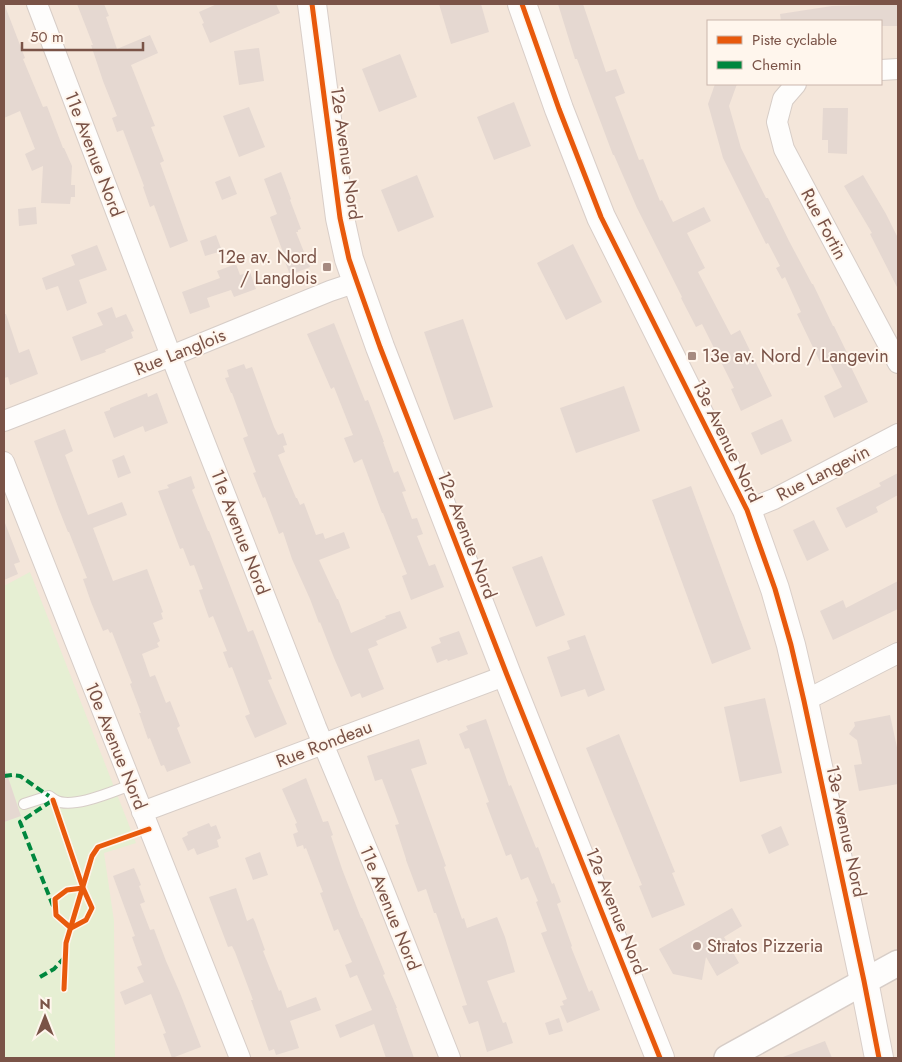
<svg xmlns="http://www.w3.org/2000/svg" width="902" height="1062" font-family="Jost,sans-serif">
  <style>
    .residential { fill: #f4e6da; fill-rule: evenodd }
    .green { fill: #e6efd3 }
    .building { fill: #e5d8d1 }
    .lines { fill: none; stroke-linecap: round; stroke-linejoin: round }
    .service-casing { stroke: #d7cdc7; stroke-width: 12 }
    .minor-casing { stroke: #d7cdc7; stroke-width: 22 }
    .tertiary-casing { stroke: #d7cdc7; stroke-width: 28 }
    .secondary-casing { stroke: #d9cec8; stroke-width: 30 }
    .service { stroke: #fefdfc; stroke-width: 10 }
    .minor { stroke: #fefdfc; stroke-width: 20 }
    .tertiary { stroke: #fefdfc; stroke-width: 25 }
    .secondary { stroke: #fefdfc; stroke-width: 28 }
    .quiet { stroke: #00873e; stroke-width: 4; stroke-dasharray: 8 4; stroke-linecap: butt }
    .cycleway-casing { stroke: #fff6ed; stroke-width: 8 }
    .cycleway { stroke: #e8590c; stroke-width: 5 }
    .poi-dot { fill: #a68a80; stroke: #fff6ed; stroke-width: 2 }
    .labels { text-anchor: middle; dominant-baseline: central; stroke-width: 4; stroke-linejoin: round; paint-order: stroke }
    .street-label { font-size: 18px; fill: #7a5347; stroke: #fff6ed }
    .poi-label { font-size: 18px; fill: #7a5347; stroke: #fff6ed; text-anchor: start }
  </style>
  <rect width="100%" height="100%" fill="#f8f1ea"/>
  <!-- residential -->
  <path class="residential" d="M4 4H898V1058H4ZM708 21H881V84H708Z"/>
  <!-- green -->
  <polygon class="green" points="30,572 136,843 104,853 114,921 115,1058 4,1058 4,586"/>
  <!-- building -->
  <g class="building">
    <polygon points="77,4 104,4 109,16 106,17 117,49 150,35 158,53 131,65 155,126 151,127 164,161 160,163 188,241 170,248 154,205 150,207 143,187 144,186 123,130 117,132 112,118 117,116 103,81 91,45 93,45"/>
    <polygon points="217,4 276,4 280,13 210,43 202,24 204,23 199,12"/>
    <polygon points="439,4 481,4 489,32 451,44"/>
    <polygon points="558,4 583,4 606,72 616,69 625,93 615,97 639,160 643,159 660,201 662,200 673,222 704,207 711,221 687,233 705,268 698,272 731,335 740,330 772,396 741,411 731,389 734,388 702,324 696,327 681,298 682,297 637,208 614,155 613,155 577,59 575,59"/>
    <polygon points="875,4 898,4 898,26 881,26 881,21 781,21 780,14 832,6 875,5"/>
    <polygon points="5,6 25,58 23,59 43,107 47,106 63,148 64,148 72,166 71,185 75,185 75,197 71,197 70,204 41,203 43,166 32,171 25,154 35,149 20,111 4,118 4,7"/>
    <polygon points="259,48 264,81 239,85 234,51"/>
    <polygon points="400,54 417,97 379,112 362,69"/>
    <polygon points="715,84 737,84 729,106 741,148 766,198 768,198 789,241 812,284 813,284 833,326 834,326 851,361 849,363 868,402 834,418 824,396 842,387 829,361 821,364 797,314 801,312 785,277 782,279 776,268 780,266 768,243 766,244 723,158 708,104"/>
    <polygon points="514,102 531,146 494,160 477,117"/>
    <polygon points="249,107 265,147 239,157 223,116"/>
    <polygon points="823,108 848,108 847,154 828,153 828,140 822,140"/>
    <polygon points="281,172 291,199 290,200 301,229 298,230 298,232 296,232 310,267 290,275 283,256 284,255 270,217 277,214 264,179"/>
    <polygon points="417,175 434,217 398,232 381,190"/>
    <polygon points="863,175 886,214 898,238 898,289 870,234 872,233 844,186"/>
    <polygon points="230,176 237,194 222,200 215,182"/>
    <polygon points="36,207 37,224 19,226 18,209"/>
    <polygon points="216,235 222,251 205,256 200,241"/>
    <polygon points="573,244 602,302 566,320 537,263"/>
    <polygon points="97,245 107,270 79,280 87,303 67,311 58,286 46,290 42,278 75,265 71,255"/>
    <polygon points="236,264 240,275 250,272 256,289 234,297 231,290 207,298 210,307 190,314 182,292 220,278 217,271"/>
    <polygon points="112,307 116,318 126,314 134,331 131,332 133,338 105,350 106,352 81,361 72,337 103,325 97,313"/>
    <polygon points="4,314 6,314 19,353 29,349 38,374 10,385 8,377 4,378"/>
    <polygon points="463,319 493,407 454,420 424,332"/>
    <polygon points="334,323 365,401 368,400 384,442 383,442 394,473 398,471 406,491 402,492 412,519 417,518 423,534 417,536 429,566 435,564 444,587 411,600 402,576 407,574 383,513 382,513 362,459 354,463 344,438 353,435 334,387 331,389 307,334"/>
    <polygon points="244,364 246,369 252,367 274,427 278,435 283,433 287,445 283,446 285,452 278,455 296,498 297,498 300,505 304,503 316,535 323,533 325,539 344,532 350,548 319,560 337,599 338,599 351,633 386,618 385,616 400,611 407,628 376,641 378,645 368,649 384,689 362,698 360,693 351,697 334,658 320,622 319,623 310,599 292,559 283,532 279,534 265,497 263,498 253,473 256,472 243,438 248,436 232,393 231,393 225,378 229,377 227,370"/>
    <polygon points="624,386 640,431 576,453 560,408"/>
    <polygon points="147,393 148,397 157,393 168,423 145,432 143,426 114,438 104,412 110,410 110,408"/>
    <polygon points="782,419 792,441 761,455 751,433"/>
    <polygon points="65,429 73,451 65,455 88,515 122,502 127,515 93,528 113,581 147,569 163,612 161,613 163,619 153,623 160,641 157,643 159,647 142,654 150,677 155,675 166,703 170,701 180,726 177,728 191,763 167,772 164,765 161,766 150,738 148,739 139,713 141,713 130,684 132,683 112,632 110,633 108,629 103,631 91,602 83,579 87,578 69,532 68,532 58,507 34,441"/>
    <polygon points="124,455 131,473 118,478 112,460"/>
    <polygon points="898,473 898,495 876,507 878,512 846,528 836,508 881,486 879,483"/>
    <polygon points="191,476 195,488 192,490 208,531 209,531 248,632 253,630 272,679 268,680 287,724 255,738 245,716 250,714 232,667 229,668 223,652 227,651 213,616 209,618 199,590 203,589 194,565 190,566 183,548 180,549 158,491 169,488 167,485"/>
    <polygon points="691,486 751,649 712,664 652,500"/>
    <polygon points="814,520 829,550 807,561 793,530"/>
    <polygon points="5,523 20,562 14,564 18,574 4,580 4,524"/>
    <polygon points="542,556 565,615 536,627 512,567"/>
    <polygon points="898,581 898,609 833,640 820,611 843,600 846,608"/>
    <polygon points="459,631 468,654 448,661 447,659 437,663 431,647 441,643 439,638"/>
    <polygon points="585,635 605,690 588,697 585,689 561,697 547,657 570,649 567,641"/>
    <polygon points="765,698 782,773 740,782 724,707"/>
    <polygon points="890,715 898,752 898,784 859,791 854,765 862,764 857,740 849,734 855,726 854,722"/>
    <polygon points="486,719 509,786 511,785 536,848 538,847 552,884 554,883 561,902 557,904 572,946 571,947 589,992 592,990 600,1010 567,1023 560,1006 564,1005 562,1001 567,999 541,933 547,931 536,902 538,901 528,877 521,880 511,854 506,856 486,803 489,802 469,748 465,749 459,734 468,730 466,726"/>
    <polygon points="619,734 675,872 672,873 685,905 652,918 639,886 642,885 586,748"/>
    <polygon points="419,739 427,764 411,769 446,866 444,867 462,919 464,918 467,928 497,917 505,937 515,972 487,981 503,1023 506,1022 513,1043 487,1052 478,1021 469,1024 462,1006 467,1005 436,913 434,913 426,889 418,892 406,860 406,859 395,825 399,824 382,779 375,781 367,756"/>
    <polygon points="4,771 6,771 21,816 4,822"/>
    <polygon points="306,778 323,822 328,821 333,835 331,836 342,869 361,918 362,918 385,974 383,975 397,1008 396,1008 414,1058 386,1058 374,1024 340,1038 335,1025 372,1010 357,975 350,978 345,965 352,962 338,929 334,931 320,893 323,892 306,848 304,849 303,845 297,847 293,834 298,832 295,824 297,823 282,789"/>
    <polygon points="209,823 211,827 216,825 221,838 217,840 219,847 197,855 194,848 188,851 182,838 188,835 187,832"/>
    <polygon points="781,826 789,845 769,854 761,835"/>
    <polygon points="260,852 268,875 253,880 245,858"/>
    <polygon points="134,868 141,885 139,886 145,902 140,904 150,930 154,929 166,961 180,993 201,1047 172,1058 163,1034 166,1033 151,994 125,1005 120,992 144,982 137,967 142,965 132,937 135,936 113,876"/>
    <polygon points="236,888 247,921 253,918 255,922 265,950 263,951 279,991 281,990 287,1008 316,997 321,1010 290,1021 299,1048 276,1055 274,1049 269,1051 251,1000 253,1000 235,952 232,946 228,947 209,897"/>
    <polygon points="732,908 742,926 724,937 739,963 717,976 706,957 702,980 673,974 659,949"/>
    <polygon points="559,1018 563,1031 549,1035 545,1023"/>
    <polygon points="825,1041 832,1058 784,1058 783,1057"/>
  </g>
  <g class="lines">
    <defs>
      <path id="service" d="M24 804 49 796C51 797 53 799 55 800 72 810 114 791 131 785"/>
      <g id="minor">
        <polyline points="37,4 171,356 316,727 377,873 450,1058"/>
        <polyline points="881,70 898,69"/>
        <polyline points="796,84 783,99 777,122 784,149 898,363"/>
        <polyline points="4,421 171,356 330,291 357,282"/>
        <polyline points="4,462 240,1058"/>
        <polyline points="747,510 774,499 898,434"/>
        <polyline points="804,701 898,653"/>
        <polyline points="142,812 507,675"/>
      </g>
      <path id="tertiary" d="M727 1058C784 1027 841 994 898 963"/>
      <g id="secondary">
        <polyline points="312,4 340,218 349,259 357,282 380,347 507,675 660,1058"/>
        <polyline points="522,4 559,109 601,217 747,510 775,589 791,645 804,701 864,981 879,1058"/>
      </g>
    </defs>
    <!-- service casing -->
    <use href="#service" class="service-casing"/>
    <!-- minor casing -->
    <use href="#minor" class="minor-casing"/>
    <!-- tertiary casing -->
    <use href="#tertiary" class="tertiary-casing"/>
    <!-- secondary casing -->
    <use href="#secondary" class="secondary-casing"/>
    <!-- service -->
    <use href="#service" class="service"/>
    <!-- minor -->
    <use href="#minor" class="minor"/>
    <!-- tertiary -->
    <use href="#tertiary" class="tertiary"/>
    <!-- secondary -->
    <use href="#secondary" class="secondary"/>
    <!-- quiet -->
    <g class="quiet">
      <polyline points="4,776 12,775 20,776 49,796"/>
      <polyline points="53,906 20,822 53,800 55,804"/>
      <polyline points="40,977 54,969 65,957"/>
    </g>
    <defs>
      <g id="cycleway">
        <polyline points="312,4 340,218 349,259 357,282 380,347 507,675 660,1058"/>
        <polyline points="522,4 559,109 601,217 747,510 775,589 791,645 804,701 864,981 879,1058"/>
        <polyline points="53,800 83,888 67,890 55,899 56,915 71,928 86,920 92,908 83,888"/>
        <polyline points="64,989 66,943 92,856 98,847 149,829"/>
      </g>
    </defs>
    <!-- cycleway casing -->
    <use href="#cycleway" class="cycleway-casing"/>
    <!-- cycleway -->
    <use href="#cycleway" class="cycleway"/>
  </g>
  <!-- markers -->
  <g class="poi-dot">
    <rect x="322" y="262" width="10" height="10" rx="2.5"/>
    <rect x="687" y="351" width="10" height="10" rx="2.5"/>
    <circle cx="697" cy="946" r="5"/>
  </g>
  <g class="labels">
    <!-- street labels -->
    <g class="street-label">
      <text transform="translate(346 153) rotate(82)">12e Avenue Nord</text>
      <text transform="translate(94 154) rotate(69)">11e Avenue Nord</text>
      <text transform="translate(824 224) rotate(62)">Rue Fortin</text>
      <text transform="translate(180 352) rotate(-22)">Rue Langlois</text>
      <text transform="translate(727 441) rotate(64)">13e Avenue Nord</text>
      <text transform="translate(823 473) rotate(-27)">Rue Langevin</text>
      <text transform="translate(240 532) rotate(69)">11e Avenue Nord</text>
      <text transform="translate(467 535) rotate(69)">12e Avenue Nord</text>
      <text transform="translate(324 744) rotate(-21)">Rue Rondeau</text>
      <text transform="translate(116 746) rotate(68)">10e Avenue Nord</text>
      <text transform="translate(846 831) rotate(78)">13e Avenue Nord</text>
      <text transform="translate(390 908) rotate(68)">11e Avenue Nord</text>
      <text transform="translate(616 911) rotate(68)">12e Avenue Nord</text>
    </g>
    <!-- poi labels -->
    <g class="poi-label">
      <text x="317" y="257" text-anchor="end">12e av. Nord<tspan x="317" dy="21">/ Langlois</tspan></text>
      <text x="702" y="356">13e av. Nord / Langevin</text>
      <text x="707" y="946">Stratos Pizzeria</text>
    </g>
  </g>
  <!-- border -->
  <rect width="902" height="1062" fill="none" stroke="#7a5347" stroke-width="10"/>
  <!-- legend -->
  <rect x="707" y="20" width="175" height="65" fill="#fff6ed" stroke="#cab5ab"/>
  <rect x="717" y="36" width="25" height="8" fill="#e8590c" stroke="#cab5ab"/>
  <text x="752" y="45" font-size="15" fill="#7a5347">Piste cyclable</text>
  <rect x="717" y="61" width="25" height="8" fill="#00873e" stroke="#cab5ab"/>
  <text x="752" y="70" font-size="15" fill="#7a5347">Chemin</text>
  <!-- north arrow -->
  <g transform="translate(45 1017)" stroke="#fff6ed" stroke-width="4" paint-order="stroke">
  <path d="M0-4L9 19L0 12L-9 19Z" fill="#7a5347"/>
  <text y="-8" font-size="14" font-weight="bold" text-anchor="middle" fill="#7a5347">N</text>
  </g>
  <!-- scale -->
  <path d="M22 42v8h121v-8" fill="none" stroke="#7a5347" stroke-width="2.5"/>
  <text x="30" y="42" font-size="15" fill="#7a5347" stroke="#fff6ed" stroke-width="4" paint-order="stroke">50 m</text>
</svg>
